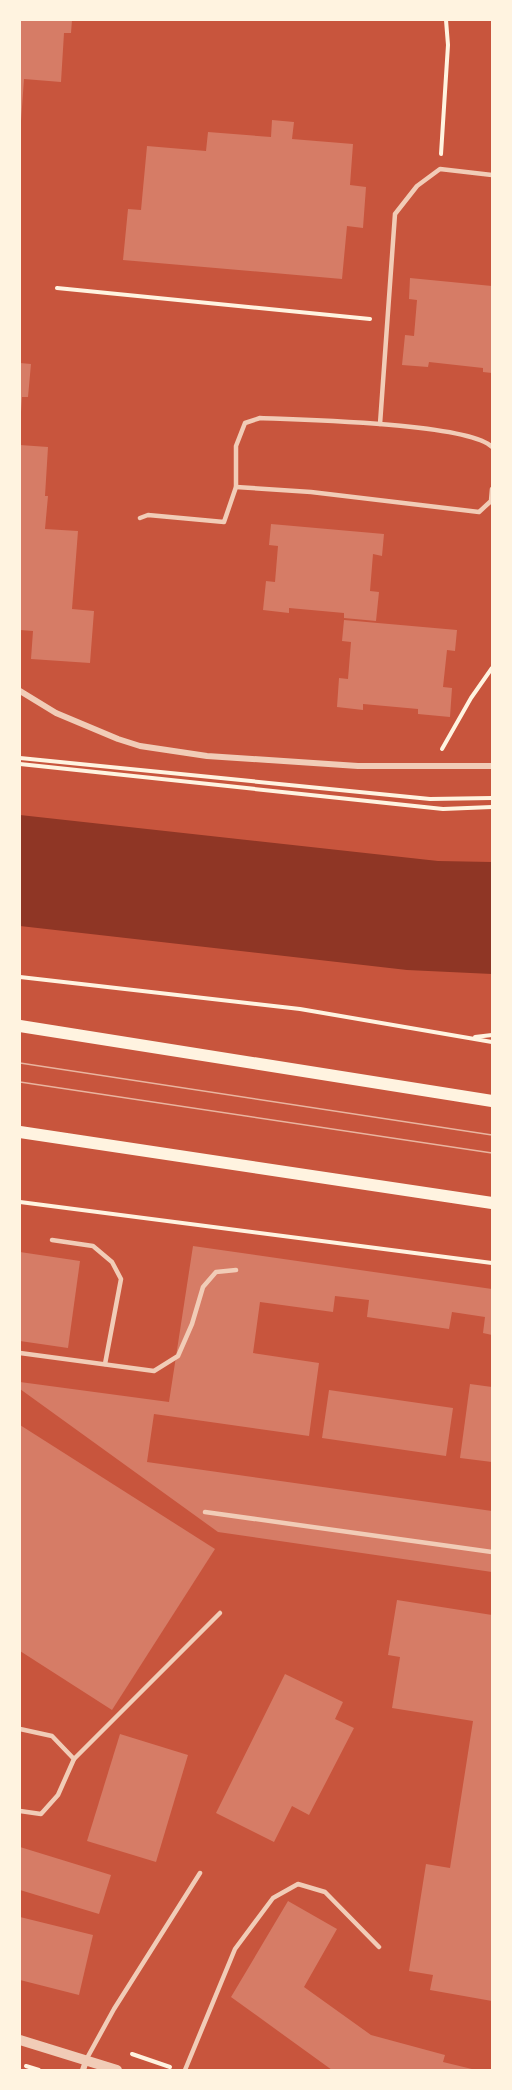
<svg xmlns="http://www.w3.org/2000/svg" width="512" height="2090" font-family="'Source Sans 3',sans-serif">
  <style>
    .water { fill: #8f3625 }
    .building { fill: #d67c66 }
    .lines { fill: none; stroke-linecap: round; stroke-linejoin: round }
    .path { stroke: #fff3e0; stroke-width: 4 }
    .service { stroke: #f1ccb7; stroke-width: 4.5 }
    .minor { stroke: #f1ccb7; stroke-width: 6 }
    .tertiary { stroke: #f1ccb7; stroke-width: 10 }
    .secondary { stroke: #fff3e0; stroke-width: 12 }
    .tram { stroke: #e9b49f; stroke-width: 1.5 }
  </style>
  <rect width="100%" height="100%" fill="#c8553d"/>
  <!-- water -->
  <polygon class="water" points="20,815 438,861 492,862 492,974 407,970 20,926"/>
  <!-- building -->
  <g class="building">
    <polygon points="20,20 72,20 71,33 64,33 61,82 24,79 21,121 20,121"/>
    <polygon points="272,120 294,122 292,139 353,144 350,185 366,187 363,228 347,226 342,279 123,260 128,209 141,210 147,146 206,151 208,132 271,137"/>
    <polygon points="410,278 492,286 492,373 483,372 483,368 429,362 428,367 402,365 405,335 414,336 417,300 409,299"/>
    <polygon points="20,363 31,364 28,397 22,397 21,412 20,412"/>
    <polygon points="20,445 48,447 45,496 48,496 45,529 78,531 72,609 94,611 90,663 31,659 33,631 20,630"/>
    <polygon points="271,524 384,534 382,556 373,554 370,591 379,592 376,621 344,618 344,613 289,608 289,613 263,610 266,581 275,582 278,546 269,545"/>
    <polygon points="344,620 457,630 455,651 447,650 443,687 452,688 450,717 418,714 418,709 363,704 363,710 337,707 339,678 348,679 351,642 342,641"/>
    <polygon points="193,1246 492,1289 492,1335 483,1333 485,1317 452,1312 449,1329 367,1317 369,1300 335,1296 333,1312 260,1302 253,1353 319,1363 309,1436 154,1414 147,1462 492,1511 492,1572 218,1532 20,1389 20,1382 169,1402"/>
    <polygon points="20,1252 80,1261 68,1348 20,1341"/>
    <polygon points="470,1384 492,1387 492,1462 460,1458"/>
    <polygon points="329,1390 453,1408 446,1456 322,1438"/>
    <polygon points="20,1425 215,1549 112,1710 20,1651"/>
    <polygon points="397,1600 492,1615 492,2001 430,1990 433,1975 409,1971 426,1864 450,1868 473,1721 392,1708 400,1657 388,1655"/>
    <polygon points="285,1674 343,1702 335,1719 354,1728 309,1815 292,1806 274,1842 216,1813"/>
    <polygon points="120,1734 188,1755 156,1862 87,1841"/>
    <polygon points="20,1847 111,1875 99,1914 20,1890"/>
    <polygon points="288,1901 337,1929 304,1987 371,2035 445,2055 443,2062 476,2070 332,2070 231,1997"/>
    <polygon points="20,1917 93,1935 79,1995 20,1980"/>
  </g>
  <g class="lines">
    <!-- path -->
    <g class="path">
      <polyline points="441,154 448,45 446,20"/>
      <polyline points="57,288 370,319"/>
      <polyline points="442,749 471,698 492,668"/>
      <polyline points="20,758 430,799 492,798"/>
      <polyline points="20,764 443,809 492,807"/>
      <polyline points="20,977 300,1009 492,1042"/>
      <polyline points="475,1037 492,1035"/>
      <polyline points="20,1202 492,1263"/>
      <polyline points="132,2054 170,2067"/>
      <polyline points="26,2066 39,2070"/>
    </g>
    <!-- service -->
    <g class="service">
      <polyline points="380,424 395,214 417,186 440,169 492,175"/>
      <polyline points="236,487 311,492 479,512 491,501 492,489"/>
      <path d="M140 518 148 515 224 522 236 487V446L245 423 260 418C302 420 467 423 492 447"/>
      <polyline points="52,1240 93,1246 112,1262 121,1279 105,1364"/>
      <polyline points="20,1353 154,1371 178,1356 192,1324 203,1287 216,1272 236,1270"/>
      <polyline points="205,1512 492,1552"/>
      <polyline points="20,1729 52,1736 74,1759 220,1613"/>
      <polyline points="20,1811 41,1814 58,1795 74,1759"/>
      <polyline points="86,2060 114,2009 200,1873"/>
      <polyline points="185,2070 235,1949 273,1898 298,1884 325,1892 379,1947"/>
    </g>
    <!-- minor -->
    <g class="minor">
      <polyline points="20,691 56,713 118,739 140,746 207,756 358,766 492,766"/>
      <polyline points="83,2070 86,2061"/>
    </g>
    <!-- tertiary -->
    <polyline class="tertiary" points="20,2040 117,2070"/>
    <!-- secondary -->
    <g class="secondary">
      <polyline points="20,1026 492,1101"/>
      <polyline points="20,1132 492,1203"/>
    </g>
    <!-- tram -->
    <g class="tram">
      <polyline points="20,1063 492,1135"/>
      <polyline points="20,1082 492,1153"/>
    </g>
  </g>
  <!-- border -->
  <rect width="512" height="2090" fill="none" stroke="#fff3e0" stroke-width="42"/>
</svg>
